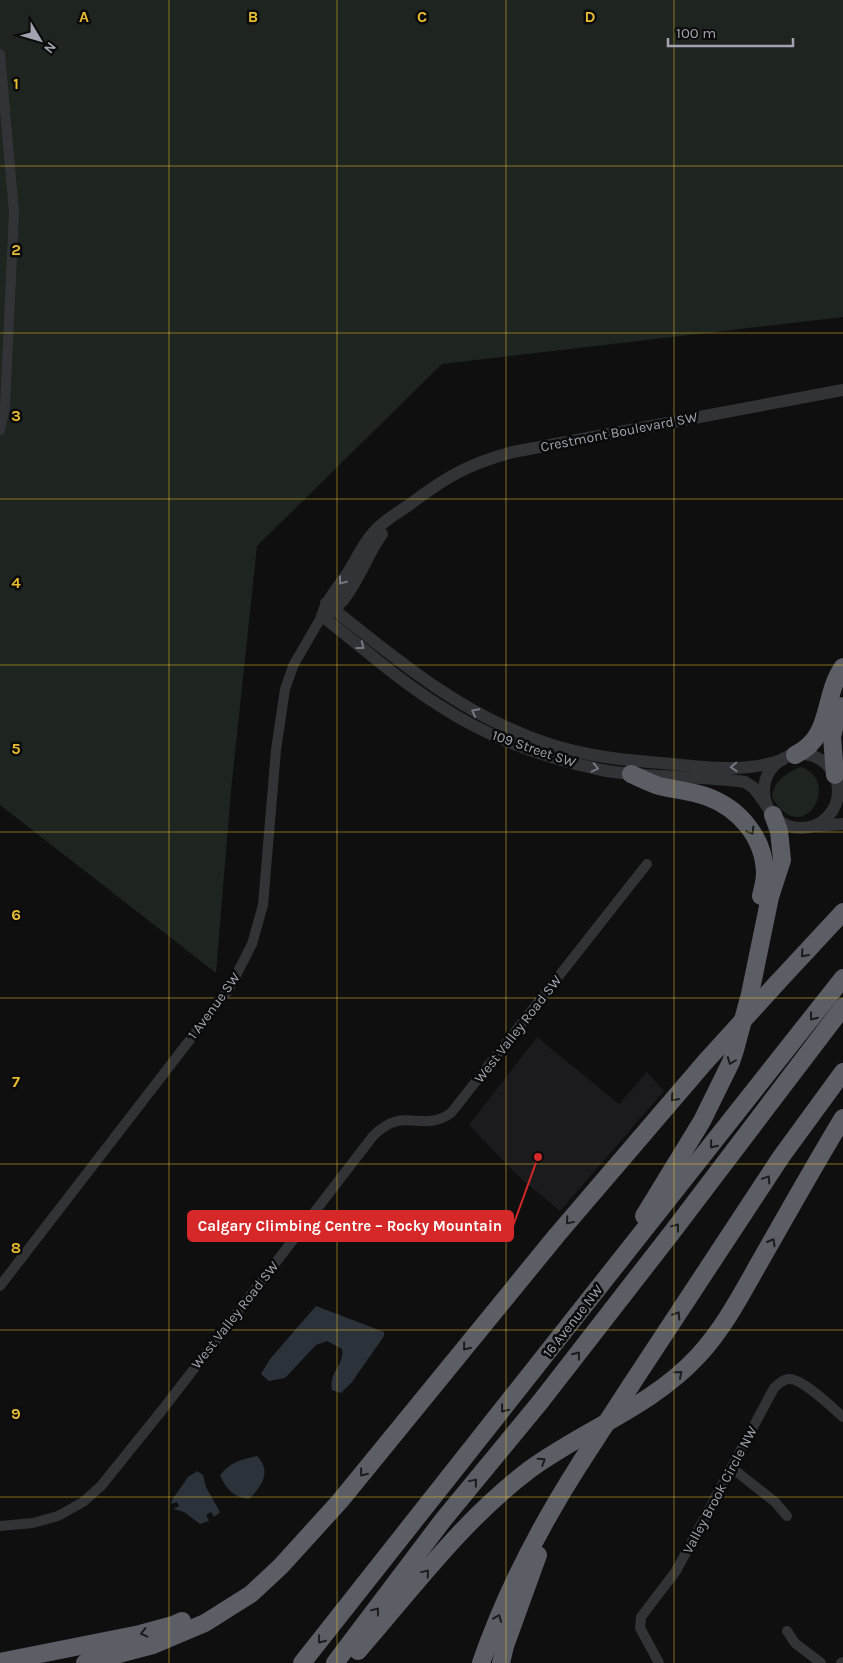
<svg xmlns="http://www.w3.org/2000/svg" width="843" height="1663" font-family="Karla,sans-serif">
  <style>
    .built { fill: #1b1b1d }
    .green { fill: #1e241f }
    .water { fill: #2b323a }
    .lines { fill: none; stroke-linecap: round; stroke-linejoin: round }
    .minor { stroke: #323337; stroke-width: 10 }
    .tertiary { stroke: #323337; stroke-width: 12 }
    .motorway { stroke: #5c5e66; stroke-width: 18 }
    .motorway-bridge { stroke: #5c5e66; stroke-width: 18 }
    .oneway { stroke: #757780 }
    .oneway2 { stroke: #1a1b1d }
    .grid { fill: none; stroke: #e7bc31; stroke-width: 1; stroke-opacity: 0.55 }
    .labels { text-anchor: middle; dominant-baseline: central; stroke-width: 5; stroke-linejoin: round; paint-order: stroke }
    .street-label { font-size: 14px; fill: #a1a4b0; stroke: #0a0a0b }
    .grid-label { font-size: 16px; text-anchor: middle; font-weight: bold; fill: #e7bc31; stroke: #0a0a0b; stroke-width: 5; stroke-linejoin: round; paint-order: stroke }
    .leader { fill: none; stroke: #d62828; stroke-width: 2 }
    .callout-dot { fill: #d62828; stroke: #0a0a0b; stroke-width: 2 }
    .callout { fill: #d62828; stroke: #d62828; stroke-width: 2 }
    .callout-label { font-size: 15px; text-anchor: middle; font-weight: bold; fill: #fff }
  </style>
  <rect width="100%" height="100%" fill="#0f0f10"/>
  <!-- built -->
  <polygon class="built" points="537,1037 619,1104 647,1072 664,1091 560,1211 518,1176 469,1125"/>
  <!-- green -->
  <g class="green">
    <polygon points="0,0 843,0 843,317 442,364 257,546 231,791 216,973 0,805"/>
    <path d="M801 767C843 782 802 850 772 797 773 782 788 771 801 767Z"/>
  </g>
  <!-- water -->
  <g class="water">
    <path d="M316 1306 384 1332V1336L352 1382 341 1393 332 1390C329 1371 344 1367 342 1349L327 1341 316 1345 285 1378 269 1381 261 1374 270 1359Z"/>
    <path d="M257 1456C272 1472 262 1486 249 1499 233 1497 226 1489 220 1475 230 1462 242 1459 257 1456Z"/>
    <polygon points="197,1471 203,1475 206,1487 220,1512 214,1517 211,1512 206,1515 209,1521 200,1524 184,1512 173,1509 179,1506 177,1502 171,1504 172,1500 188,1477"/>
  </g>
  <g class="lines">
    <!-- minor -->
    <g class="minor">
      <polyline points="0,54 14,212 5,407 0,430"/>
      <polyline points="0,1286 229,989 252,944 263,905 276,750 285,689 294,664 322,616"/>
      <polyline points="732,1468 775,1502 787,1516"/>
      <path d="M0 1526 33 1523 58 1516 83 1502 101 1486 163 1409 373 1136C405 1104 421 1134 451 1113L647 864"/>
      <polyline points="787,1631 795,1643 821,1663"/>
      <path d="M659 1663 640 1628 641 1617 676 1571 774 1388C778 1384 782 1380 788 1379 801 1377 833 1408 843 1417"/>
      <polyline points="841,1663 843,1662"/>
    </g>
    <!-- tertiary -->
    <g class="tertiary">
      <path d="M326 603C395 659 463 716 549 744 589 757 631 761 673 764 709 768 747 772 782 760"/>
      <path d="M328 613C351 602 366 555 382 534"/>
      <path d="M322 616C328 597 337 590 347 574 356 561 362 545 373 533 384 520 396 514 409 505 446 477 468 464 513 452L843 390"/>
      <path d="M322 616C361 646 398 680 440 706 489 738 544 758 602 770 649 779 698 775 745 782L754 788 769 809"/>
      <circle cx="801" cy="791" r="37"/>
      <polyline points="817,826 843,824"/>
    </g>
    <!-- motorway -->
    <g class="motorway">
      <path d="M795 755C833 737 822 697 843 667"/>
      <path d="M631 774C640 778 650 783 659 786 675 790 692 791 708 797 740 809 764 838 765 873 765 880 763 888 761 896"/>
      <polyline points="835,775 832,737 839,706"/>
      <polyline points="778,982 843,912"/>
      <polyline points="644,1216 702,1121 731,1062 735,1050 750,994 770,897 782,860 779,831 773,815"/>
      <polyline points="631,1385 781,1157 843,1072"/>
      <path d="M358 1651C412 1589 463 1520 529 1470 583 1430 651 1407 698 1356 723 1329 740 1297 758 1265 786 1216 814 1166 843 1118"/>
      <polyline points="0,1662 140,1634 173,1625 182,1621"/>
      <polyline points="85,1663 153,1645 205,1623 251,1594 281,1566 340,1501 557,1235 706,1061"/>
      <polyline points="302,1663 843,978"/>
      <polyline points="335,1663 443,1520 541,1401 673,1231 843,1007"/>
      <path d="M481 1663C506 1591 540 1526 581 1462"/>
      <polyline points="501,1663 505,1646 538,1555"/>
    </g>
    <!-- motorway-bridge -->
    <g class="motorway-bridge">
      <polyline points="706,1061 778,982"/>
      <polyline points="581,1462 631,1385"/>
    </g>
  </g>
  <!-- one-way arrows -->
  <defs><path id="oneway-chevron" d="M-2-3.5L2.5 0L-2 3.5" fill="none" stroke-width="1.6" stroke-linecap="round" stroke-linejoin="round" transform="scale(1.25)"/></defs>
  <g class="oneway">
    <use href="#oneway-chevron" transform="translate(342 581) rotate(127)"/>
    <use href="#oneway-chevron" transform="translate(361 646) rotate(38)"/>
    <use href="#oneway-chevron" transform="translate(475 712) rotate(-152)"/>
    <use href="#oneway-chevron" transform="translate(734 767) rotate(178)"/>
    <use href="#oneway-chevron" transform="translate(595 768) rotate(13)"/>
  </g>
  <g class="oneway2">
    <use href="#oneway-chevron" transform="translate(751 831) rotate(57)"/>
    <use href="#oneway-chevron" transform="translate(804 954) rotate(132)"/>
    <use href="#oneway-chevron" transform="translate(813 1017) rotate(128)"/>
    <use href="#oneway-chevron" transform="translate(731 1061) rotate(111)"/>
    <use href="#oneway-chevron" transform="translate(674 1098) rotate(131)"/>
    <use href="#oneway-chevron" transform="translate(713 1145) rotate(129)"/>
    <use href="#oneway-chevron" transform="translate(767 1179) rotate(-57)"/>
    <use href="#oneway-chevron" transform="translate(569 1221) rotate(130)"/>
    <use href="#oneway-chevron" transform="translate(676 1227) rotate(-53)"/>
    <use href="#oneway-chevron" transform="translate(772 1242) rotate(-60)"/>
    <use href="#oneway-chevron" transform="translate(677 1315) rotate(-57)"/>
    <use href="#oneway-chevron" transform="translate(466 1347) rotate(129)"/>
    <use href="#oneway-chevron" transform="translate(577 1355) rotate(-52)"/>
    <use href="#oneway-chevron" transform="translate(679 1374) rotate(-41)"/>
    <use href="#oneway-chevron" transform="translate(504 1409) rotate(128)"/>
    <use href="#oneway-chevron" transform="translate(542 1461) rotate(-33)"/>
    <use href="#oneway-chevron" transform="translate(363 1473) rotate(129)"/>
    <use href="#oneway-chevron" transform="translate(474 1482) rotate(-50)"/>
    <use href="#oneway-chevron" transform="translate(426 1573) rotate(-50)"/>
    <use href="#oneway-chevron" transform="translate(376 1611) rotate(-53)"/>
    <use href="#oneway-chevron" transform="translate(498 1618) rotate(-67)"/>
    <use href="#oneway-chevron" transform="translate(144 1633) rotate(166)"/>
    <use href="#oneway-chevron" transform="translate(321 1640) rotate(128)"/>
  </g>
  <!-- grid -->
  <path class="grid" d="M169 0V1663M337 0V1663M506 0V1663M674 0V1663M0 166H843M0 333H843M0 499H843M0 665H843M0 832H843M0 998H843M0 1164H843M0 1330H843M0 1497H843"/>
  <g class="labels">
    <!-- street labels -->
    <g class="street-label">
      <text transform="translate(619 432) rotate(-11)">Crestmont Boulevard SW</text>
      <text transform="translate(534 749) rotate(19)">109 Street SW</text>
      <text transform="translate(214 1006) rotate(-54)">1 Avenue SW</text>
      <text transform="translate(518 1029) rotate(-52)">West Valley Road SW</text>
      <text transform="translate(235 1315) rotate(-52)">West Valley Road SW</text>
      <text transform="translate(573 1321) rotate(-52)">16 Avenue NW</text>
      <text transform="translate(720 1490) rotate(-62)">Valley Brook Circle NW</text>
    </g>
  </g>
  <g class="grid-label">
    <text x="84" y="22">A</text>
    <text x="253" y="22">B</text>
    <text x="422" y="22">C</text>
    <text x="590" y="22">D</text>
    <text x="16" y="89">1</text>
    <text x="16" y="255">2</text>
    <text x="16" y="421">3</text>
    <text x="16" y="588">4</text>
    <text x="16" y="754">5</text>
    <text x="16" y="920">6</text>
    <text x="16" y="1087">7</text>
    <text x="16" y="1253">8</text>
    <text x="16" y="1419">9</text>
  </g>
  <!-- callouts -->
  <path class="leader" d="M538 1157L513 1226"/>
  <circle class="callout-dot" cx="538" cy="1157" r="5"/>
  <rect class="callout" x="188" y="1211" width="325" height="30" rx="5"/>
  <g class="callout-label">
    <text x="350" y="1231">Calgary Climbing Centre – Rocky Mountain</text>
  </g>
  <!-- north arrow -->
  <g transform="translate(40 40) rotate(128)" stroke="#0a0a0b" stroke-width="4" paint-order="stroke">
  <path d="M0-4L9 19L0 12L-9 19Z" fill="#a1a4b0"/>
  <text y="-8" font-size="14" font-weight="bold" text-anchor="middle" fill="#a1a4b0">N</text>
  </g>
  <!-- scale -->
  <path d="M668 38v8h125v-8" fill="none" stroke="#a1a4b0" stroke-width="2.5"/>
  <text x="676" y="38" font-size="15" fill="#a1a4b0" stroke="#0a0a0b" stroke-width="4" paint-order="stroke">100 m</text>
</svg>
